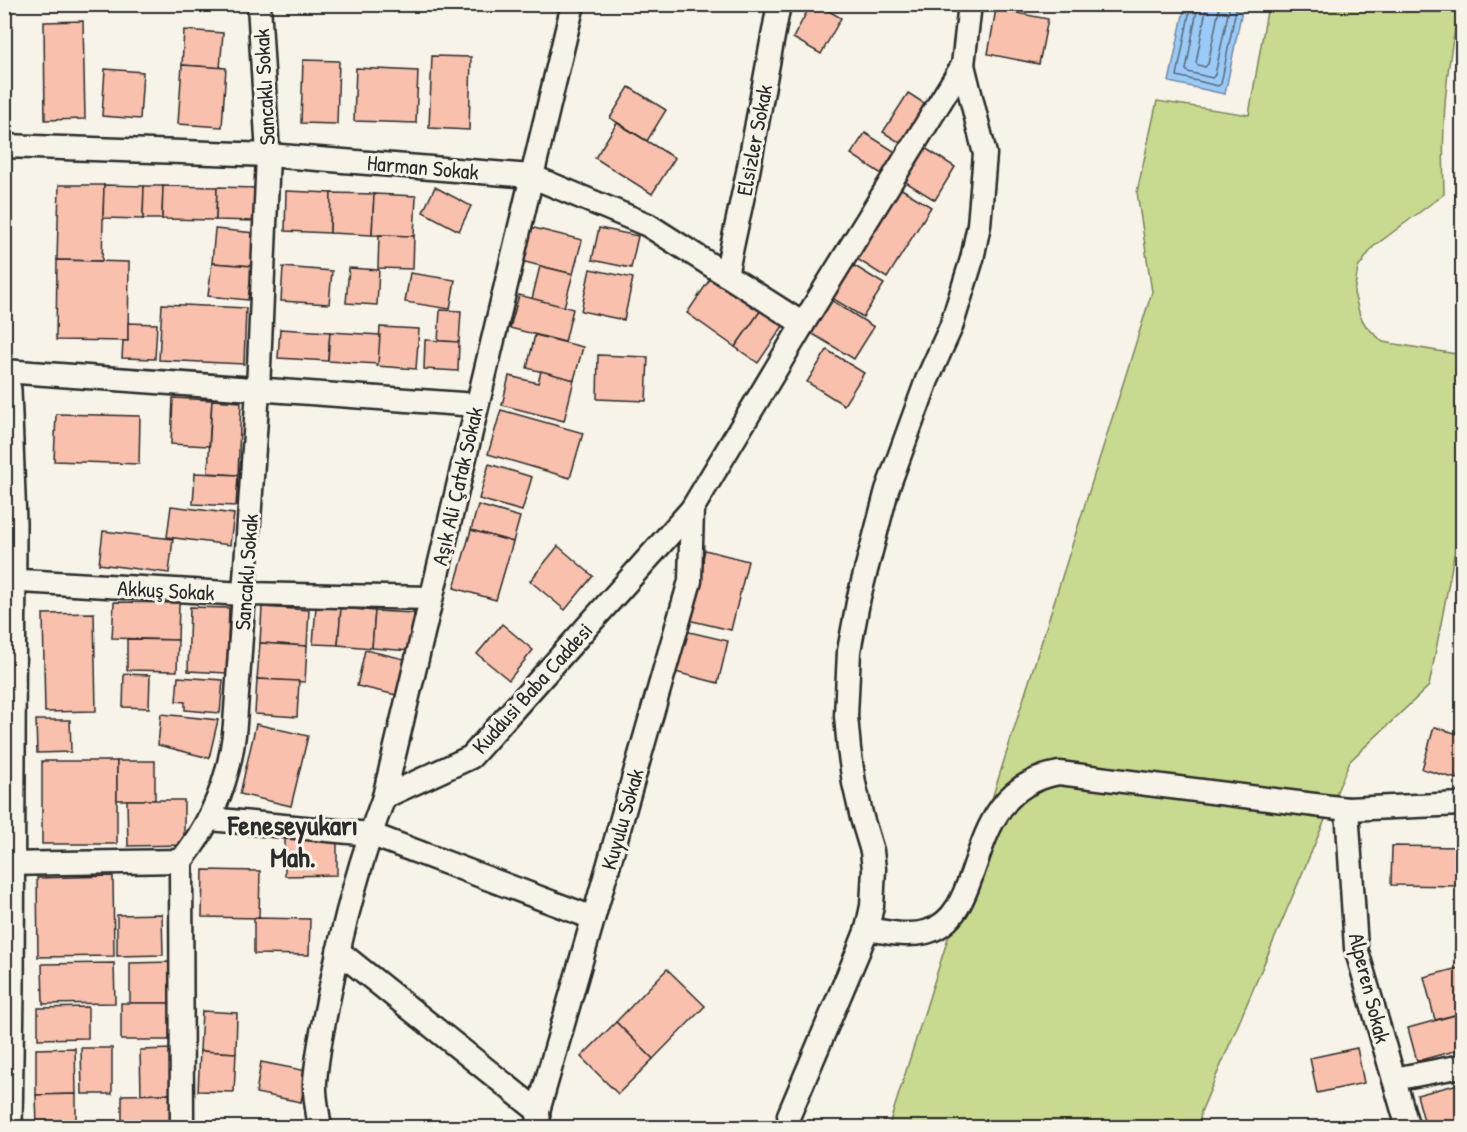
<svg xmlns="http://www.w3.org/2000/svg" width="1467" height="1132" font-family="'Patrick Hand',sans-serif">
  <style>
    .green { fill: #c8da8f; stroke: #7a825d; stroke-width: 1.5 }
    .water { fill: #9ccaf7; stroke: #6f8aa5; stroke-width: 1.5 }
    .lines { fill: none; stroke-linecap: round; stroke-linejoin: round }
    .shore { stroke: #586b7d; stroke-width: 1.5 }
    .building { fill: #f8c0ad; stroke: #2b2b2b; stroke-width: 1.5 }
    .minor-casing { stroke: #2b2b2b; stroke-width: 27 }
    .secondary-casing { stroke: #2b2b2b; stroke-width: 38 }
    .minor { stroke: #f7f3e8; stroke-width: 22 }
    .secondary { stroke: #f7f3e8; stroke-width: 33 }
    .labels { text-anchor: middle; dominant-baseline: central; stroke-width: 6; stroke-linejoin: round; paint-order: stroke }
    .street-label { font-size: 22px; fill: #2b2b2b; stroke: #f7f3e8 }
    .district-label { font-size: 28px; font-weight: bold; fill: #2b2b2b; stroke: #f7f3e8 }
  </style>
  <rect width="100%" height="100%" fill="#f7f3e8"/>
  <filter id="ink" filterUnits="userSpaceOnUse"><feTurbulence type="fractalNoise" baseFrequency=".0167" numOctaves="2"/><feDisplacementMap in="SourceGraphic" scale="12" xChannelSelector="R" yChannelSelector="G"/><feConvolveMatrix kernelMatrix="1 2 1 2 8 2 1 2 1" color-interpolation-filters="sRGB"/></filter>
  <g filter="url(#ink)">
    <!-- green -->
    <path class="green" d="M1268 5H1461C1444 66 1442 131 1444 194L1373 247 1358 268 1354 293 1360 316 1366 326 1383 342 1462 355V514L1429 686 1350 761 1201 1112 1199 1127 888 1128 1152 292 1137 192 1157 101 1249 115Z"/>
    <!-- water -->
    <polygon class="water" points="1185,5 1243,5 1225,94 1169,82"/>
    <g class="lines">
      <!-- shore -->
      <g class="shore">
        <polyline points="1191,4 1177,76 1218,86 1221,84 1237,4"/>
        <polyline points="1198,4 1186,70 1188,72 1212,78 1215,75 1230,4"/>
        <polyline points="1207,4 1196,63 1198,65 1205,67 1208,64 1220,4"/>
      </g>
    </g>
    <!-- building -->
    <g class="building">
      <polygon points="457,4 492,4 491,11 457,8"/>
      <polygon points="811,4 817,4 841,18 821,54 793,38"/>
      <polygon points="996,9 1048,19 1039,64 988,54"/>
      <polygon points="83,21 85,119 45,120 44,22"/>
      <polygon points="184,30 223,33 220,68 182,65"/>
      <polygon points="432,56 471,57 469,130 429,128"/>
      <polygon points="303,60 339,61 337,124 301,123"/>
      <polygon points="182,65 226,68 222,127 178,124"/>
      <polygon points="356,68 418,71 416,123 354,121"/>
      <polygon points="105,69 143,72 140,119 102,116"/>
      <polygon points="629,87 666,110 647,141 610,118"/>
      <polygon points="908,93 927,105 902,144 883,132"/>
      <polygon points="617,123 675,158 652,194 595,158"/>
      <polygon points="865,133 897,153 883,175 851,154"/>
      <polygon points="925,148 955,167 935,200 904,181"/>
      <polygon points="59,185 104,185 102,261 57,260"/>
      <polygon points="104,185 144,186 143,219 103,218"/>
      <polygon points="144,186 163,186 162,219 143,219"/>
      <polygon points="163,186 217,187 216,220 162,219"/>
      <polygon points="217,187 256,188 255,221 216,220"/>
      <polygon points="435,187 471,206 459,231 423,212"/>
      <polygon points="900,188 931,207 887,278 857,259"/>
      <polygon points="286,191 331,193 330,233 285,231"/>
      <polygon points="331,193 374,194 372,235 330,233"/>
      <polygon points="374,194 416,196 414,236 372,235"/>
      <polygon points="526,226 582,240 573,274 517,260"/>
      <polygon points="599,228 638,236 631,268 592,260"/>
      <polygon points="215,229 255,233 252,266 212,263"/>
      <polygon points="379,235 414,236 413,269 378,268"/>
      <polygon points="57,260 129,262 128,341 56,340"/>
      <polygon points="212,263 252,266 248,300 208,296"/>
      <polygon points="853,265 884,284 863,317 832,298"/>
      <polygon points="540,266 573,274 564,307 532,299"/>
      <polygon points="283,267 332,271 329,304 281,301"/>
      <polygon points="349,268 379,270 377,305 346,303"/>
      <polygon points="590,269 633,278 624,320 581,311"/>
      <polygon points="410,273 455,280 450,309 405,302"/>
      <polygon points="712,276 761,310 735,347 687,313"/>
      <polygon points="519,295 573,309 565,342 510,328"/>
      <polygon points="831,300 874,327 854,359 811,333"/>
      <polygon points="162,304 246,308 244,364 159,360"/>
      <polygon points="440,310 461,311 459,342 438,341"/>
      <polygon points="761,310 783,326 758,363 735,347"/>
      <polygon points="128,323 157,324 155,359 122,358 123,341 128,341"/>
      <polygon points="380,327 419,329 416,369 377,366"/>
      <polygon points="280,329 330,332 328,361 278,358"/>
      <polygon points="330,332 380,335 378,364 328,361"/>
      <polygon points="535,335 583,347 574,380 527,368"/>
      <polygon points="425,340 459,342 458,371 424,369"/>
      <polygon points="827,350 864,373 844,405 807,382"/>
      <polygon points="598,355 648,357 646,401 597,399"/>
      <polygon points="541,371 574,380 564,421 502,405 509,376 538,383"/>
      <polygon points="173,398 212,400 209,446 171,444"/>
      <polygon points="212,400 241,402 238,475 208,473"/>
      <polygon points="501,410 583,433 570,478 488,454"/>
      <polygon points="56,414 140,416 139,464 54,461"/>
      <polygon points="489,464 532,477 522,511 479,499"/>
      <polygon points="195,473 238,475 236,506 193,504"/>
      <polygon points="478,505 520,517 513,542 471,530"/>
      <polygon points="171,506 234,514 230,545 167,537"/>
      <polygon points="471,530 513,542 496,600 454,588"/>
      <polygon points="103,531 173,539 169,573 99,564"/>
      <polygon points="558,546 593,576 565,610 530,581"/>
      <polygon points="705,550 748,561 731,630 688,620"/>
      <polygon points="114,602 179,603 178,640 112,638"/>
      <polygon points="316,606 341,608 338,645 313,644"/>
      <polygon points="190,607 229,608 227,673 188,671"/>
      <polygon points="262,607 309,610 307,646 260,643"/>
      <polygon points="341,608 375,611 372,648 338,645"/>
      <polygon points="375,611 414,613 411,651 372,648"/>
      <polygon points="94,613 96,711 45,712 43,614"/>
      <polygon points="502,624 533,650 509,680 477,654"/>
      <polygon points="685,631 728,641 718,683 675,672"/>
      <polygon points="127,639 178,640 177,671 127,670"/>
      <polygon points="260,643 307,646 305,682 257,679"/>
      <polygon points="365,650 409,660 401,696 357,686"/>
      <polygon points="124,674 150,675 149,708 123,707"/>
      <polygon points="178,677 223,680 220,713 185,710 185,702 176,701"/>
      <polygon points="257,679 299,681 297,717 255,714"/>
      <polygon points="161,714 218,720 209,758 158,745"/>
      <polygon points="36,720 70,720 71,752 37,753"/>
      <polygon points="256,724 308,736 291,806 240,794"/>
      <polygon points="1434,727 1462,735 1462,760 1457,779 1422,769"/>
      <rect x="42" y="761" width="75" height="83"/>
      <rect x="117" y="761" width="38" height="39"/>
      <polygon points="127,800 184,800 184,845 128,846"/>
      <polygon points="337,838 337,875 285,876 285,839"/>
      <polygon points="1392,846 1462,847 1462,886 1391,885"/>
      <polygon points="203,870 260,871 259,918 202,917"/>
      <polygon points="113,876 114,956 38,957 37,878"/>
      <polygon points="162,914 163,955 117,956 117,915"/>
      <polygon points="254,918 310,919 309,955 254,954"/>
      <polygon points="172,962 173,1003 130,1003 130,963"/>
      <polygon points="114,963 115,1003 43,1004 42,964"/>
      <polygon points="1462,967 1462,1013 1435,1020 1424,977"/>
      <polygon points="667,969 705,1006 653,1059 616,1022"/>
      <rect x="121" y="1003" width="52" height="37"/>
      <polygon points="88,1007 88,1038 38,1039 38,1008"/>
      <polygon points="202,1011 237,1013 236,1053 200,1051"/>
      <polygon points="1459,1014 1462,1029 1462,1049 1417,1061 1408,1028"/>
      <polygon points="616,1022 653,1059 618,1094 581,1057"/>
      <polygon points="75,1048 76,1094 36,1095 36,1049"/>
      <polygon points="81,1048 112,1048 112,1094 82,1094"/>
      <polygon points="1357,1048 1364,1083 1317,1093 1310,1058"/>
      <polygon points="173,1049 174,1094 141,1094 140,1050"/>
      <polygon points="200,1051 236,1053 234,1092 198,1091"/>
      <polygon points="261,1062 307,1071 301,1102 256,1093"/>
      <polygon points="1462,1083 1462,1121 1438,1128 1426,1128 1417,1095"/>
      <polygon points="76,1094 76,1128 37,1128 36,1095"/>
      <polygon points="174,1094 174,1128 122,1128 122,1095"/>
    </g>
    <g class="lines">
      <defs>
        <g id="minor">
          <polyline points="4,146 268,155 531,176 648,225 803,324"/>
          <polyline points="726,275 748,172 779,4"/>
          <polyline points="4,371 476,405"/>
          <polyline points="4,580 244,594 431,598"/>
          <polyline points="384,797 471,757 692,509 803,324 963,65 970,4"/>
          <polyline points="1347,809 1356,948 1408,1128"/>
          <polyline points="210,819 370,834 593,918"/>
          <polyline points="4,864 181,861"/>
          <path d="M867 929C886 932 907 937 926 932 992 914 958 791 1059 773L1347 809 1462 804"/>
          <polyline points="338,951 538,1111"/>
          <polyline points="1394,1079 1462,1066"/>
          <polyline points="789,1115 858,952 867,929 872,906 874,869 872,851 862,818 854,783 849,749 846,716 849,651 859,597 887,490 927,380 951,327 972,259 979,225 985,154 963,65"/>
          <path d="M182 1128 181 861C214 820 231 776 235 724L258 390 268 155 259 4"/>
          <path d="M320 1128C318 1113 314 1096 315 1082 317 1052 324 1021 330 991 343 925 360 860 384 797L573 4"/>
          <polyline points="539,1128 538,1111 690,581 692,509"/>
        </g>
        <polyline id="secondary" points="4,390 9,522 7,990 5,1128"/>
      </defs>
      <!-- minor casing -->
      <use href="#minor" class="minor-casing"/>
      <!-- secondary casing -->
      <use href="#secondary" class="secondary-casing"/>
      <!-- minor -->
      <use href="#minor" class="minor"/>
      <!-- secondary -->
      <use href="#secondary" class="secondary"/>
    </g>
  </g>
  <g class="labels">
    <!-- street labels -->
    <g class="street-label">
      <text transform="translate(264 87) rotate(-93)">Sancaklı Sokak</text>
      <text transform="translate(754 140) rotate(-79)">Elsizler Sokak</text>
      <text transform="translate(423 167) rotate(5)">Harman Sokak</text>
      <text transform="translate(457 486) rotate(-77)">Aşık Ali Çatak Sokak</text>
      <text transform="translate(246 572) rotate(-86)">Sancaklı Sokak</text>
      <text transform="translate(166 590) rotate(3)">Akkuş Sokak</text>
      <text transform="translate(532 688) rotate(-48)">Kuddusi Baba Caddesi</text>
      <text transform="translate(622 819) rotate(-74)">Kuyulu Sokak</text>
      <text transform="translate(1370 988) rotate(76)">Alperen Sokak</text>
    </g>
    <!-- district labels -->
    <g class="district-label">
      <text x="293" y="825">Feneseyukarı<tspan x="293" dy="32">Mah.</tspan></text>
    </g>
  </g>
  <!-- margin -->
  <rect width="1467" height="1132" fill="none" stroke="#f7f3e8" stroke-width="24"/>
  <rect x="12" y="12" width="1443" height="1108" fill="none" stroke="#2b2b2b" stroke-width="2" filter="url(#ink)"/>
</svg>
